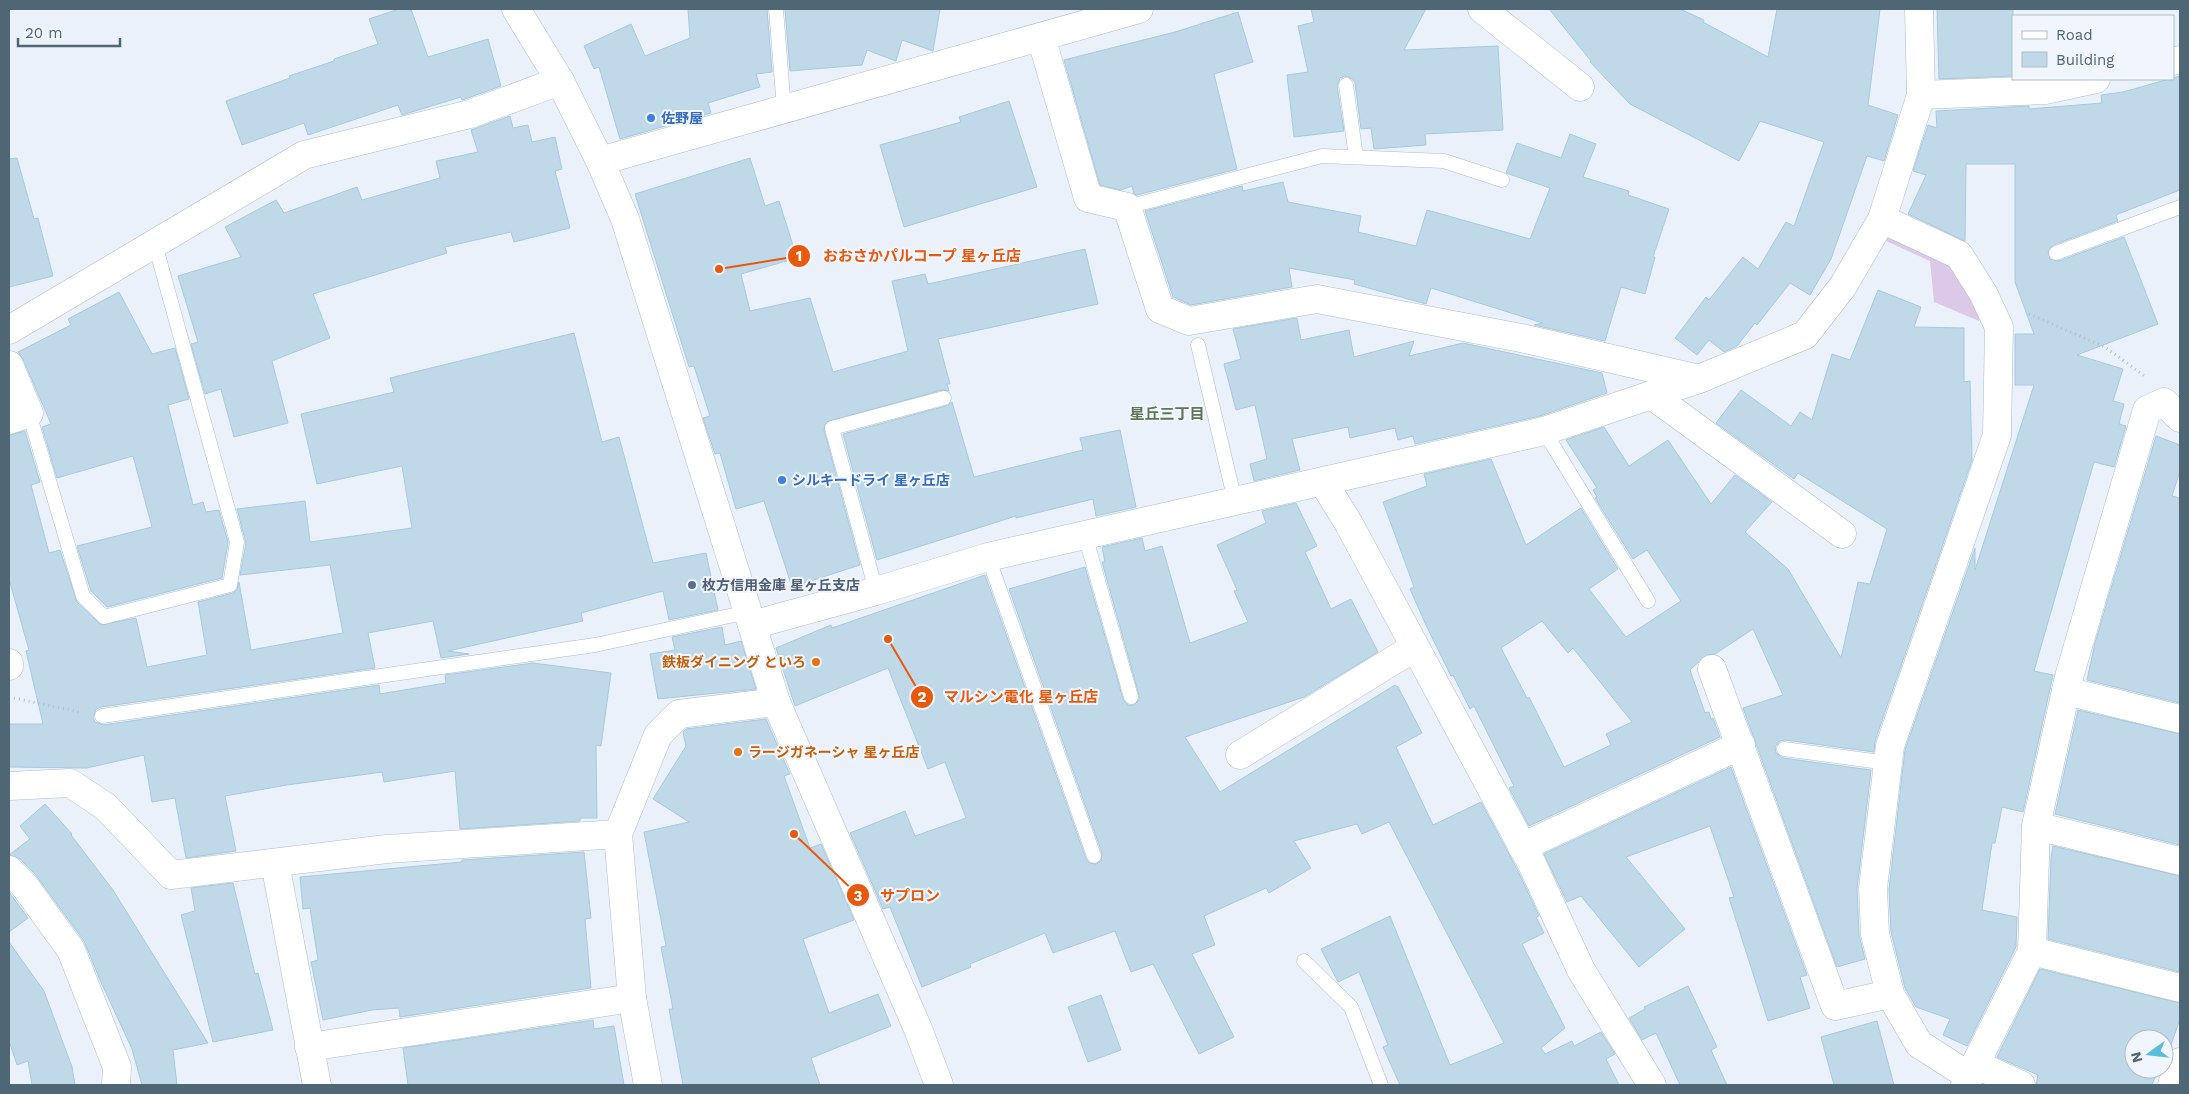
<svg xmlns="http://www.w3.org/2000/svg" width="2189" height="1094" font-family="'Work Sans','Noto Sans JP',sans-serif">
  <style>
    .green { fill: #dcc9e8 }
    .building { fill: #bfd9e9; stroke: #a6cae0; fill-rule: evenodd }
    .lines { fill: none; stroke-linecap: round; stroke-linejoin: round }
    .lane-casing { stroke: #aebeca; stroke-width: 15 }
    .street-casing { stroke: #aebeca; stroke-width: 29 }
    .secondary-casing { stroke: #adbecd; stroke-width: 29 }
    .path { stroke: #a7c2d4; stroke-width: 3; stroke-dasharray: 1 4; stroke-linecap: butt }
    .lane { stroke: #fff; stroke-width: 14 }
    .street { stroke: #fff; stroke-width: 28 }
    .secondary { stroke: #fff; stroke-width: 28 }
    .shop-dot { fill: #3f7fe0; stroke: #f1f6fe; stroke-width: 2 }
    .service-dot { fill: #5c6f8a; stroke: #f1f6fe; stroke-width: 2 }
    .food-dot { fill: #e8710a; stroke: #f1f6fe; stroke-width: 2 }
    .labels { text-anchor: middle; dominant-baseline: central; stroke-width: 4; stroke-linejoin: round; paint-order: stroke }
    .shop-label { font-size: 14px; font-weight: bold; fill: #366cbe; stroke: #f1f6fe; text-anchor: start }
    .service-label { font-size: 14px; font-weight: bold; fill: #4e5e75; stroke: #f1f6fe; text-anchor: start }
    .food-label { font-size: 14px; font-weight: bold; fill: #c56008; stroke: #f1f6fe; text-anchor: end }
    .neighbourhood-label { font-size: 15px; font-weight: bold; fill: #607655; stroke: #f1f6fe }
    .leader { fill: none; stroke: #e8590c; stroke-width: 2 }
    .callout-dot { fill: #e8590c; stroke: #f1f6fe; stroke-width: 2 }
    .mark-label { font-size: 15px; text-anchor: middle; font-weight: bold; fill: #fff }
    .callout-label { font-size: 15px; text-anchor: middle; font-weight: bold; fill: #e8590c; stroke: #f1f6fe; stroke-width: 4; stroke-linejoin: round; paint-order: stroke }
  </style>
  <rect width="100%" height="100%" fill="#ebf1fb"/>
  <!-- green -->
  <polygon class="green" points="1891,232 1956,263 1981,310 1979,321 1934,302 1930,261 1886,241"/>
  <!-- building -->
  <g class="building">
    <polygon points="399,9 411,9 428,57 488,39 501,86 465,99 462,100 461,97 402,115 398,105 308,135 304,123 242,145 226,101 290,78 289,76 334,61 334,59 378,44 369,19"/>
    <polygon points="688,9 767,9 772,72 756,74 760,87 708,103 711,113 620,139 599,67 594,69 584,46 631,24 645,56 690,38"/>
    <polygon points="785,9 940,9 933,51 902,40 896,61 867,50 862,65 790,71"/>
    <polygon points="1311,9 1426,9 1404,50 1498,46 1503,130 1425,134 1426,145 1374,149 1371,128 1361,129 1355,83 1353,79 1345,76 1340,78 1337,86 1344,131 1294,137 1287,75 1308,72 1298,26 1314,22"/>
    <polygon points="1549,9 1680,9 1704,20 1703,22 1768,57 1777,9 1880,9 1868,105 1898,115 1884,161 1867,156 1831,259 1810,295 1790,283 1757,325 1755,323 1737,346 1724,352 1709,340 1697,355 1675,338 1706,297 1709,300 1743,257 1758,269 1786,222 1794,226 1824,142 1760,121 1739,161 1630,104 1590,62 1591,61"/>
    <polygon points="1937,9 2013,9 2013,76 1939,79"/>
    <polygon points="1238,12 1253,62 1214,74 1237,169 1137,195 1134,194 1132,186 1121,190 1100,185 1064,60 1175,32"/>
    <polygon points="2180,76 2180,190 2118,214 2116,216 2118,221 2053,245 2048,251 2050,259 2059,261 2124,237 2158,324 2077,355 2123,369 2113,401 2124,404 2119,424 2126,426 2114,467 2094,462 2034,671 2053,675 2023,812 2002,807 1995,843 1992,843 1982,910 2017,917 2016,947 1967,1046 1943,1035 1950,1019 1916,1007 1905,988 1891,932 1889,889 1905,750 1975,548 1975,570 2034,385 2015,385 2015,334 2034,334 2015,282 2015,164 1966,164 1965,241 1908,214 1926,175 1913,171 1928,125 1937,128 1936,111 2029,106 2029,109 2102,103 2101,95 2123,92"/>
    <polygon points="1009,101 1037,187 904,227 880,145 961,122 959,117"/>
    <polygon points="510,116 513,128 528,125 532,142 555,137 562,169 555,171 570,228 514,242 511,232 445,247 447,253 313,294 330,338 272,361 288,423 234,437 221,389 205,394 191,344 198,342 178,276 241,257 225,227 276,200 284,213 357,187 362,200 440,178 436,161 478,152 471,130"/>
    <polygon points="1570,134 1596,144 1583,177 1629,191 1628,195 1669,209 1653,257 1655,257 1645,294 1621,287 1605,341 1534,325 1543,323 1431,288 1426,304 1354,284 1355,280 1289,268 1292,287 1191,305 1173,297 1145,211 1242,186 1243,191 1283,182 1288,202 1361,216 1358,232 1416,246 1427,210 1530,239 1550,188 1506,173 1517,143 1561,158"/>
    <polygon points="17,158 34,219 38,218 53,276 9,287 9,159"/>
    <polygon points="750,158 765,206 779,201 797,258 741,274 750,311 810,298 833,372 908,351 892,281 925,274 928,284 1085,249 1098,304 938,339 950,384 947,384 949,391 942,390 826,422 824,430 860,565 792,587 764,501 736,509 720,453 715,454 703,418 710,416 694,366 689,367 635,194"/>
    <path d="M1878 290 1921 307 1914 327 1964 328V382L1970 381 1972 460 1875 741 1874 752 1785 740 1780 741 1775 747 1776 753 1783 758 1871 770 1857 889 1859 935 1865 959 1837 967 1743 708 1783 695 1753 629 1715 654 1706 655 1690 670 1705 713 1709 712 1711 719 1713 718 1720 737 1529 826 1509 788 1514 786 1474 706 1470 709 1453 675 1451 676 1426 625 1410 589 1414 587 1383 502 1427 486 1424 474 1491 459 1526 545 1581 508 1618 569 1589 589 1626 637 1681 601 1647 550 1633 559 1595 498 1597 497 1593 490 1597 488 1566 440 1604 427 1629 466 1668 440 1711 504 1735 475 1772 502 1745 532 1788 569 1841 658 1858 582 1870 584 1887 529 1798 473 1794 479 1716 423 1741 390 1791 426 1800 412 1812 420 1832 354 1850 360ZM1542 621 1568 653 1573 648 1632 722 1606 734 1611 745 1564 767 1529 697 1527 698 1501 648Z"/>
    <polygon points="119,292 152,354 175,348 189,399 168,405 193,505 203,502 206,512 219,510 228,542 222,578 107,607 91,591 77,546 152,527 133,456 57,478 42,427 51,424 23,359 18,352 71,325 68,319"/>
    <polygon points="1297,318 1301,340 1349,330 1354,357 1414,341 1409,356 1463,343 1602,373 1607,393 1540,416 1415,444 1413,436 1398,440 1395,428 1350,438 1348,427 1292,439 1300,470 1254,481 1250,464 1267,459 1255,405 1236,410 1224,364 1241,359 1233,329"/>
    <polygon points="574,333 602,442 619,437 653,563 706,553 718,610 669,620 663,591 581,613 583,621 448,651 469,654 441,658 433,621 368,633 375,668 101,707 96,709 93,717 95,722 103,725 379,685 380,694 446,683 445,675 533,663 611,673 601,746 596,745 597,818 580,818 580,821 460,829 455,771 384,782 382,772 287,785 225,796 236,851 186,858 175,798 152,802 144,755 87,768 9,767 9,724 43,724 26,651 29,650 9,579 9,435 25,431 40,482 31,485 49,553 60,550 77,602 101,625 136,618 147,667 207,655 198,602 233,593 237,590 239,582 251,650 343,633 330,565 240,575 246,543 237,509 305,501 310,542 412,528 402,466 317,484 301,414 394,392 390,378"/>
    <polygon points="952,402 974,477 1083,450 1080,438 1120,430 1136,507 1096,516 1093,499 1016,518 1016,516 877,560 843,434 946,406"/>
    <polygon points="2156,436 2180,445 2180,471 2172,496 2180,498 2180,703 2087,680 2095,643"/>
    <polygon points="1296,503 1317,546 1305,552 1331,609 1351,599 1378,652 1304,697 1185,737 1220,792 1395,685 1398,687 1422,733 1396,747 1433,825 1481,802 1518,871 1539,916 1536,917 1544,933 1522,944 1565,1028 1541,1048 1545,1054 1572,1041 1574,1046 1601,1032 1615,1054 1606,1059 1619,1085 1400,1085 1383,1047 1388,1045 1359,972 1338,982 1321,949 1390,916 1450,1065 1504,1043 1389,822 1362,834 1357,824 1294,841 1311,868 1269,893 1266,888 1204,916 1215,945 1192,954 1234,1037 1199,1054 1153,964 1131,972 1115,931 1053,953 1045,933 970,964 971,967 922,987 890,907 883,909 850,833 905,811 915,836 966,818 945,762 928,769 888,668 795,706 776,648 831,625 832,628 985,575 1086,859 1089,863 1096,864 1101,861 1102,853 1009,589 1085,567 1123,699 1128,705 1134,705 1139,700 1139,695 1102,562 1105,562 1102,547 1142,538 1145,551 1162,546 1190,643 1248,622 1234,591 1237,590 1217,545 1266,523 1262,511"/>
    <polygon points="722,627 725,645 741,641 756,689 658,699 650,654 675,650 672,637"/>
    <polygon points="2078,710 2180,734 2180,845 2055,814"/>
    <polygon points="766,719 789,772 790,774 784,776 810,848 821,844 854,920 803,939 829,1013 878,994 891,1026 811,1058 820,1085 683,1085 669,1009 673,1009 661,947 666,946 644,832 689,822 653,799 686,746 683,732 686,729"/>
    <polygon points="1731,767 1807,975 1800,977 1810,1008 1768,1021 1729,898 1734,897 1710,826 1626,857 1685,929 1639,967 1581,896 1567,902 1544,854"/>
    <polygon points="45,804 72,834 71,835 113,890 208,1043 173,1050 177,1085 142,1085 132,1049 100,980 84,941 35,874 20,859 9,855 30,839 20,826"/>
    <polygon points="2053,846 2180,876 2180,972 2048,939 2051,858"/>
    <polygon points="584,852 591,918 585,919 591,988 400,1017 399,1008 372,1010 323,1020 311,962 318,960 310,908 303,909 300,877 462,862 462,860"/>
    <polygon points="233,883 255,974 258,973 273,1030 213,1042 181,915 195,911 191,888"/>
    <polygon points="9,892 28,918 9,932"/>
    <polygon points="9,942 44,991 72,1067 75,1085 32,1085 28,1061 17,1065 9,1041"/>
    <polygon points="2040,969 2180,1003 2180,1019 2171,1045 2167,1044 2164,1052 2164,1039 2134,1039 2134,1069 2158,1069 2152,1085 2036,1085 2038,1075 1997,1057"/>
    <polygon points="1688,986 1717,1047 1711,1050 1727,1085 1680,1085 1656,1033 1642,1040 1629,1018 1645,1009 1644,1007"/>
    <polygon points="1101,995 1121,1050 1088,1062 1068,1007"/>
    <polygon points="593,1020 594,1029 614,1026 624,1085 408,1085 403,1048"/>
    <polygon points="1877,1021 1894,1085 1834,1085 1821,1037"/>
  </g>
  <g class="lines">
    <defs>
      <g id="lane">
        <polyline points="776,9 784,109"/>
        <polyline points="1346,85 1356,157"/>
        <polyline points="1127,207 1322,156 1444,161 1502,180"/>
        <polyline points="2056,253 2180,207"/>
        <polyline points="1198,345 1235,501"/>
        <polyline points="29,413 83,596 104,617 230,585 237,542 155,244"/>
        <polyline points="1544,431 1648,601"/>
        <polyline points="1085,535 1131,697"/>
        <polyline points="988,557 1094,856"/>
        <polyline points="876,591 832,428 944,398"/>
        <polyline points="102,716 595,645 748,612"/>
        <polyline points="1784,749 1888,763"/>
        <polyline points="1304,961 1351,1007 1381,1085"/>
      </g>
      <g id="street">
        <polyline points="1482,9 1580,87"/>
        <polyline points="1041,37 1088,198 1127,207 1160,309 1189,321 1317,299 1521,338 1699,379"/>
        <polyline points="2173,61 2180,60"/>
        <polyline points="1921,95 2045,90 2096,79"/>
        <polyline points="600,161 1139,9"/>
        <polyline points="1882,219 1959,255 1983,293 1999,327 1997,435 1890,746 1873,888 1875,934 1890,994 1919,1044 1969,1076"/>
        <polyline points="9,330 304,155 470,114 560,81"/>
        <polyline points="9,365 29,413 9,420"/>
        <polyline points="1653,396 1842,534"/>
        <polyline points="1323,482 1349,524 1532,864 1581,970 1652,1085"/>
        <polyline points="752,625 876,591 988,557 1544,431 1699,379 1805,335 1843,286 1882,219 1921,95 1919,9"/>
        <polyline points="9,663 9,666"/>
        <polyline points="1712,669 1835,1006 1890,994"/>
        <polyline points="2066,691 2180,719"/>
        <polyline points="1240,755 1415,647"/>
        <polyline points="9,786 70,783 106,807 171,875 387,849 618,834"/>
        <polyline points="2036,826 2180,861"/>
        <polyline points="1522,847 1741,745"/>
        <polyline points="275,863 317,1085"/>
        <polyline points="9,870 24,885 71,950 117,1067 116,1085"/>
        <polyline points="2032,951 2180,988"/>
        <polyline points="309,1047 632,998"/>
        <polyline points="1975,1064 2021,1085"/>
        <polyline points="648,1085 632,998 618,834 658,735 679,714 776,702"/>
        <polyline points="1965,1085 2032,951 2036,826 2069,677 2147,410 2164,402 2180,418"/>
        <polyline points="2172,1085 2180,1062"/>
      </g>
      <polyline id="secondary" points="516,9 560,81 600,161 625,219 776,702 918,1029 939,1085"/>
    </defs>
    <!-- lane casing -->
    <use href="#lane" class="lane-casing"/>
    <!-- street casing -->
    <use href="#street" class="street-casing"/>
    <!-- secondary casing -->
    <use href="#secondary" class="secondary-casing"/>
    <!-- path -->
    <g class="path">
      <polyline points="2029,314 2105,347 2146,377"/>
      <polyline points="14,698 79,712"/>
    </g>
    <!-- lane -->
    <use href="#lane" class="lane"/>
    <!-- street -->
    <use href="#street" class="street"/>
    <!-- secondary -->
    <use href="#secondary" class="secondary"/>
  </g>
  <!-- markers -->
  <g class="shop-dot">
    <circle cx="651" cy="118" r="5"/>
    <circle cx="782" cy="480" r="5"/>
  </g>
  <circle class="service-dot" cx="692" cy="585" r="5"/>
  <g class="food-dot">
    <circle cx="816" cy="662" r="5"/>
    <circle cx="738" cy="752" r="5"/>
  </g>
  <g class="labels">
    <!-- shop labels -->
    <g class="shop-label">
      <text x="661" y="118">佐野屋</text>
      <text x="792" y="480">シルキードライ 星ヶ丘店</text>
    </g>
    <!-- service labels -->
    <g class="service-label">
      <text x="702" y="585">枚方信用金庫 星ヶ丘支店</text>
    </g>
    <!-- food labels -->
    <g class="food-label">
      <text x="806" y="662">鉄板ダイニング といろ</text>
      <text x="748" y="752" text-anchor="start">ラージガネーシャ 星ヶ丘店</text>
    </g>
    <!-- neighbourhood labels -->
    <g class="neighbourhood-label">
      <text x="1167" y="414">星丘三丁目</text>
    </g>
  </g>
  <!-- callouts -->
  <path class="leader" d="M719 269L799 256M888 639L922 697M794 834L858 895"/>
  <g class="callout-dot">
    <circle cx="719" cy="269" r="5"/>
    <circle cx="888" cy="639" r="5"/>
    <circle cx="794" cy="834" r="5"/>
    <circle cx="799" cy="256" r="12"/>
    <circle cx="922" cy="697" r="12"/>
    <circle cx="858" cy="895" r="12"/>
  </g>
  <g class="mark-label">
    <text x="799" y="261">1</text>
    <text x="922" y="702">2</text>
    <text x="858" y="901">3</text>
  </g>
  <g class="callout-label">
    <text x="922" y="261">おおさかパルコープ 星ヶ丘店</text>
    <text x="1021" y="702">マルシン電化 星ヶ丘店</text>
    <text x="910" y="901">サプロン</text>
  </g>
  <!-- border -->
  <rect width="2189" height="1094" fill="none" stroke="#4f6774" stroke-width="20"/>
  <!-- legend -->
  <rect x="2012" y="15" width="162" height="65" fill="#f1f6fe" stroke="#b0bdc7"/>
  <rect x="2022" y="31" width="25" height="8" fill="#ffffff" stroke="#b0bdc7"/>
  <text x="2056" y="40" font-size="15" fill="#4f6774">Road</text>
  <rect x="2022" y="52" width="25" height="15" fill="#bfd9e9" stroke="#b0bdc7"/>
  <text x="2056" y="65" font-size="15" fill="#4f6774">Building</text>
  <!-- north arrow -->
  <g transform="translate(2149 1054) rotate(255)"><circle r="24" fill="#f1f6fe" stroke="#b0bdc7"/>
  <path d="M0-4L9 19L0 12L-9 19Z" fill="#5abeda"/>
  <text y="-8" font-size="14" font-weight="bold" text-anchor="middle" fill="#4f6774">N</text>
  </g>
  <!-- scale -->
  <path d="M18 38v8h102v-8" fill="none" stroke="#4f6774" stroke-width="2.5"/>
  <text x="25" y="38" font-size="15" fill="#4f6774" stroke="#f1f6fe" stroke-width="4" paint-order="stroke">20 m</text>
</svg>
